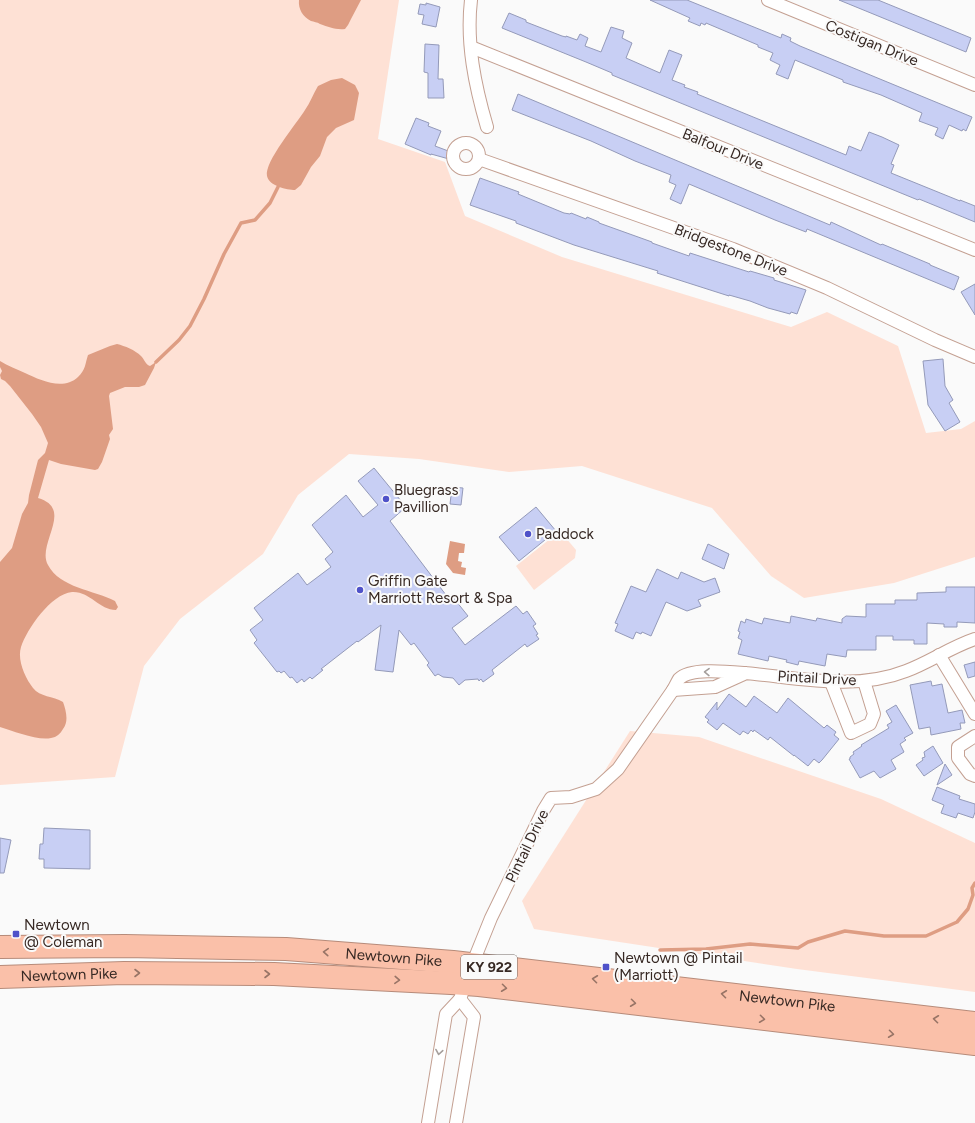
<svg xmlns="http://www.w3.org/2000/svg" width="975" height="1123" font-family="Figtree,sans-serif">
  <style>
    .green { fill: #fee1d5 }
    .water { fill: #de9d83 }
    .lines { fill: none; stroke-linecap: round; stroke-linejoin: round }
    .stream { stroke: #de9d83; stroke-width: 3.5 }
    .building { fill: #c8cff4; stroke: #949ab9 }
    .street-casing { stroke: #c4a092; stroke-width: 14 }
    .highway-casing { stroke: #b68b7a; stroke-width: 24 }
    .street { stroke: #fff; stroke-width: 12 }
    .highway { stroke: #fac0a9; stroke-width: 22 }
    .oneway { stroke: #a59f9c }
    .oneway2 { stroke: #987466 }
    .poi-dot { fill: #4f52c9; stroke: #fafafa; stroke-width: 1.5 }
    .labels { text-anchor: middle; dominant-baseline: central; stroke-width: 4; stroke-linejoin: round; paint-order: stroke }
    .shield { fill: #fafafa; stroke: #726864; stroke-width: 1 }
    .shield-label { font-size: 14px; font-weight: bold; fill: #372924 }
    .street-label { font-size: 15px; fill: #372924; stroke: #fafafa }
    .poi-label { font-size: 15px; fill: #372924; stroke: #fafafa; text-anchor: start }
  </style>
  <rect width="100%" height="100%" fill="#fafafa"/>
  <!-- green -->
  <g class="green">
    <polygon points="0,0 399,0 378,139 445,162 465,216 562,257 791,327 827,312 898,346 926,433 961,429 975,421 975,557 894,583 804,598 771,576 712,508 582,466 509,472 419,459 349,454 298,495 263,554 180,619 144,666 115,777 0,785"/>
    <polygon points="560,531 576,550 575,558 534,590 516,566"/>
    <polygon points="630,731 699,737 881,799 975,843 975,992 797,969 534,929 522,901"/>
  </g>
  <!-- water -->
  <g class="water">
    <path d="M299 0H361L351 19 348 25 345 29C335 30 329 27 320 24 317 22 314 22 311 21 303 17 298 9 299 0Z"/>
    <path d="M342 78 355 85 359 93 354 120 336 128 327 137 320 156 311 167 301 185 295 190C287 190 269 186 267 176 264 162 297 123 305 110 310 103 313 94 318 86L331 80Z"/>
    <path d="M117 344C125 346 135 350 141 356 145 360 145 364 150 366L156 362 154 368 145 385 139 387H125L110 393 109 396 113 429 109 435 110 439 102 462 98 469 95 470 61 464 49 460 38 498C75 509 36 544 48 565 60 588 94 590 115 601L118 607 116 610C99 610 90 591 72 592 51 594 27 629 21 647 17 660 25 678 33 688 40 697 53 696 63 702 66 710 69 722 63 729 60 734 57 737 51 738 38 741 13 731 0 727V562L12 548 22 514 28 503 29 495 38 460 45 453 48 443 41 427 32 414 10 386 5 381 1 379 0 375 2 371 0 367V361C8 366 17 369 25 373 40 380 63 391 78 377 86 369 85 364 88 355L110 346Z"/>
    <polygon points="450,541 465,544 464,553 459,553 458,561 462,562 461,567 466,568 465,575 453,573 446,564"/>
  </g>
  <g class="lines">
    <!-- stream -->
    <g class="stream">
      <polyline points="156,362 179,340 190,326 204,299 224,254 241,223 255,220 270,203 278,187"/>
      <polyline points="660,950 706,949 750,944 798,948 808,942 845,931 884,936 926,936 957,922 968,909 973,895 972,888 975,883"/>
    </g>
  </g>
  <!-- building -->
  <g class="building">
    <polygon points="650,0 687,0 781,38 782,34 791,38 790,41 800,46 972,117 966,131 963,129 962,131 949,125 943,139 935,135 938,128 919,121 922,113 881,95 843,82 843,80 795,60 788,79 776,74 780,65 770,60 773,53 758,47 758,45 706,23 705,25 701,23 700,26 688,21 690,18"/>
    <polygon points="839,0 878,0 971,38 966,52"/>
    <polygon points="426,3 440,7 436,27 422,24 424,15 418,14 420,4 426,5"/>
    <polygon points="509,13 526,20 526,22 562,36 566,37 566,36 577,40 580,34 588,38 585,46 601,52 611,27 624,31 622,38 632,43 626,58 660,73 669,50 682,55 672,80 685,85 684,87 698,92 697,94 846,155 849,146 861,151 869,132 882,137 899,145 891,164 894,165 891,173 960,201 960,200 975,206 975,222 919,199 918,200 869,180 612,75 612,73 586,62 502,28"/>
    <polygon points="425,44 439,45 438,79 443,79 444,98 428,98 428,73 424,72"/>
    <polygon points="518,94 830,225 831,222 881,245 882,244 930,264 930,265 959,277 954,290 807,229 806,232 775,220 689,184 681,204 670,199 676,185 669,182 671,175 635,161 591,141 512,110"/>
    <polygon points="416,118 429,123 428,126 441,131 435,146 451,152 449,159 431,154 431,155 405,144"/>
    <polygon points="480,178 519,192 518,194 564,213 570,214 571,213 586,219 587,217 599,222 599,223 652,242 652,243 689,256 690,253 749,272 750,271 774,278 774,280 806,290 797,314 791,312 790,314 768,308 750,301 729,295 729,296 657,273 658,271 574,245 516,223 516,221 470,205"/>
    <polygon points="975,284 975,315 961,292"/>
    <polygon points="943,359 945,386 953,400 949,403 960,422 945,431 928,405 923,361"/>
    <polygon points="374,468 406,507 390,521 446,595 452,596 468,616 452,628 465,645 516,606 523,614 527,611 536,624 533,626 538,634 536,635 539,639 527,647 525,644 492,670 494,674 483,682 481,679 479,681 478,679 465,680 459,685 453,678 443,677 438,674 435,676 427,665 429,663 414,643 411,645 399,630 393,672 375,670 381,625 358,642 357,641 321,669 323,670 312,679 310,677 304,682 302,679 297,683 292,677 290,678 284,671 281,673 279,671 277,672 254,643 257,640 250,630 263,620 254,608 298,573 307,585 331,567 325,559 333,552 312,525 346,495 363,517 378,505 358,481"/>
    <polygon points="452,487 463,488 461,505 450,504"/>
    <polygon points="536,507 556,531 519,561 499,537"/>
    <polygon points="708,544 729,554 724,569 702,559"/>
    <polygon points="657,569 678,579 681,572 704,582 715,578 720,592 698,600 701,606 687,611 666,602 651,636 642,632 641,634 636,632 633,639 615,631 618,624 615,623 631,586 646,592"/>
    <polygon points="946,587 975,587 975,623 957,622 957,627 944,627 944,624 927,623 927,644 914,644 914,640 893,640 893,636 876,636 876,650 847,650 846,657 827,654 825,666 799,661 798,665 786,662 787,660 769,656 768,661 738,654 742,640 738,638 740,632 738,631 741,621 745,623 746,619 762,624 764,618 790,623 791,616 816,621 817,618 842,623 842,619 846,616 866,617 866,604 895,604 895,600 917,600 917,593 946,592"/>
    <polygon points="975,662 975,676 968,678 964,665"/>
    <polygon points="931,681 932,686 942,684 948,713 962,710 965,723 960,723 961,729 931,735 930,727 919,729 910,685"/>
    <polygon points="729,694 746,707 754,696 777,713 788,698 824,728 827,725 836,732 834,735 839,739 822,760 819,763 814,759 808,766 794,755 794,756 770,737 768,740 754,730 753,732 751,730 748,734 743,731 740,735 723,723 717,730 707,722 709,720 705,717 717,702 717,710"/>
    <polygon points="896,705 913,733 904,738 906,740 900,744 904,752 891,760 896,769 880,778 874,771 860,778 849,759 850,759 850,757 854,754 853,752 862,746 861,745 889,728 887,725 892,722 886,711"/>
    <polygon points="933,746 943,763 924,776 916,765 923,760 922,758 925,757 924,752"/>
    <polygon points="945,764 952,775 937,785"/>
    <polygon points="937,787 960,796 959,799 975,804 975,812 973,818 958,813 956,818 941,813 944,805 932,800"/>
    <polygon points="44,828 90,830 90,869 44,868 44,859 39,859 40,844 43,844"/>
    <polygon points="0,838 11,840 4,873 0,873"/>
  </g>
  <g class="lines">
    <defs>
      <g id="street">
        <path d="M471 0C466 43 475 86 487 127"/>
        <polyline points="768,0 975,85"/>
        <polyline points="471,47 975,250"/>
        <circle cx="466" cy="156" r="13"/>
        <polyline points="479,159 733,249 827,288 935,340 975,357"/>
        <polyline points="939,655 975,714"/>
        <path d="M746 673 715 687 673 690C675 687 677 682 679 679 692 666 737 673 755 674 805 679 858 690 906 671 930 662 951 647 975 639"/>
        <polyline points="831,682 851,733 870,724 874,714 864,681"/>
        <polyline points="975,736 958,747 958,758 970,774 975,776"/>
        <polyline points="428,1123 446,1014 460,999 472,965 491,918 543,811 551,798 571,797 596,789 618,769 673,690"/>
        <polyline points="456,1123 474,1017 460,999"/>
      </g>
      <g id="highway">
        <path id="s1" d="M0 947 125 946 286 949 453 962 975 1023"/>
        <path id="s2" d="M0 977 124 973 274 974 451 983 479 985 975 1044"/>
      </g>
    </defs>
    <!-- street casing -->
    <use href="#street" class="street-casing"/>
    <!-- highway casing -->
    <use href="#highway" class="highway-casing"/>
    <!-- street -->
    <use href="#street" class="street"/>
    <!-- highway -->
    <use href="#highway" class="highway"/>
  </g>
  <!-- one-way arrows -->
  <defs><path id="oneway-chevron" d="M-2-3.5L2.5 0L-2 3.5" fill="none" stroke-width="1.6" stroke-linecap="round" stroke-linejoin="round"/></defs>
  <g class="oneway">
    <use href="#oneway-chevron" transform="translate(707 672) rotate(-179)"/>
    <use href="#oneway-chevron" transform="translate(439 1052) rotate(99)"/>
  </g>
  <g class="oneway2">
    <use href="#oneway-chevron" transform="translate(326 952) rotate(-176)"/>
    <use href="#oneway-chevron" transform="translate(137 973)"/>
    <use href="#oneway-chevron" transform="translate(267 974)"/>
    <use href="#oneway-chevron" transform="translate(595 979) rotate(-173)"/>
    <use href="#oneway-chevron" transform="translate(397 980) rotate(3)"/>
    <use href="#oneway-chevron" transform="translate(504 988) rotate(7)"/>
    <use href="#oneway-chevron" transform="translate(724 994) rotate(-173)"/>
    <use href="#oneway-chevron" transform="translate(633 1003) rotate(7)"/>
    <use href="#oneway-chevron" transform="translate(762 1019) rotate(7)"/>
    <use href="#oneway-chevron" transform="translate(936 1019) rotate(-173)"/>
    <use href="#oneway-chevron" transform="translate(891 1034) rotate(7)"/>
  </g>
  <!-- markers -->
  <g class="poi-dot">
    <circle cx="386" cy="499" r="4"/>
    <circle cx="528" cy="534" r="4"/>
    <circle cx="360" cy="590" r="4"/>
    <rect x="12" y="930" width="8" height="8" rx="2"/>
    <rect x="602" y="963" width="8" height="8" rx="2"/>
  </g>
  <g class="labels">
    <!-- shield labels -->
    <rect class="shield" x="461" y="955" width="56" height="24" rx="3"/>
    <g class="shield-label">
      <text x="489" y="967">KY 922</text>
    </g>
    <!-- street labels -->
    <g class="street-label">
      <text transform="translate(872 43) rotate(22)">Costigan Drive</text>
      <text transform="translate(723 149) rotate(22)">Balfour Drive</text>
      <text transform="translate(731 250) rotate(21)">Bridgestone Drive</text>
      <text transform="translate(817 678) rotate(3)">Pintail Drive</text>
      <text transform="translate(527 846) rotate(-64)">Pintail Drive</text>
      <text stroke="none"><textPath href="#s1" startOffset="394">Newtown Pike</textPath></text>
      <text stroke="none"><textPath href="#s2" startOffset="69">Newtown Pike</textPath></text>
      <text stroke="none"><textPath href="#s1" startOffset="790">Newtown Pike</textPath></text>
    </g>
    <!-- poi labels -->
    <g class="poi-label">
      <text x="394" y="490">Bluegrass<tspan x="394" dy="17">Pavillion</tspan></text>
      <text x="536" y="534">Paddock</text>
      <text x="368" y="581">Griffin Gate<tspan x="368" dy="17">Marriott Resort &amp; Spa</tspan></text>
      <text x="24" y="925">Newtown<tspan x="24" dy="17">@ Coleman</tspan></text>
      <text x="614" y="958">Newtown @ Pintail<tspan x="614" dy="17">(Marriott)</tspan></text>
    </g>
  </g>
</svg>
